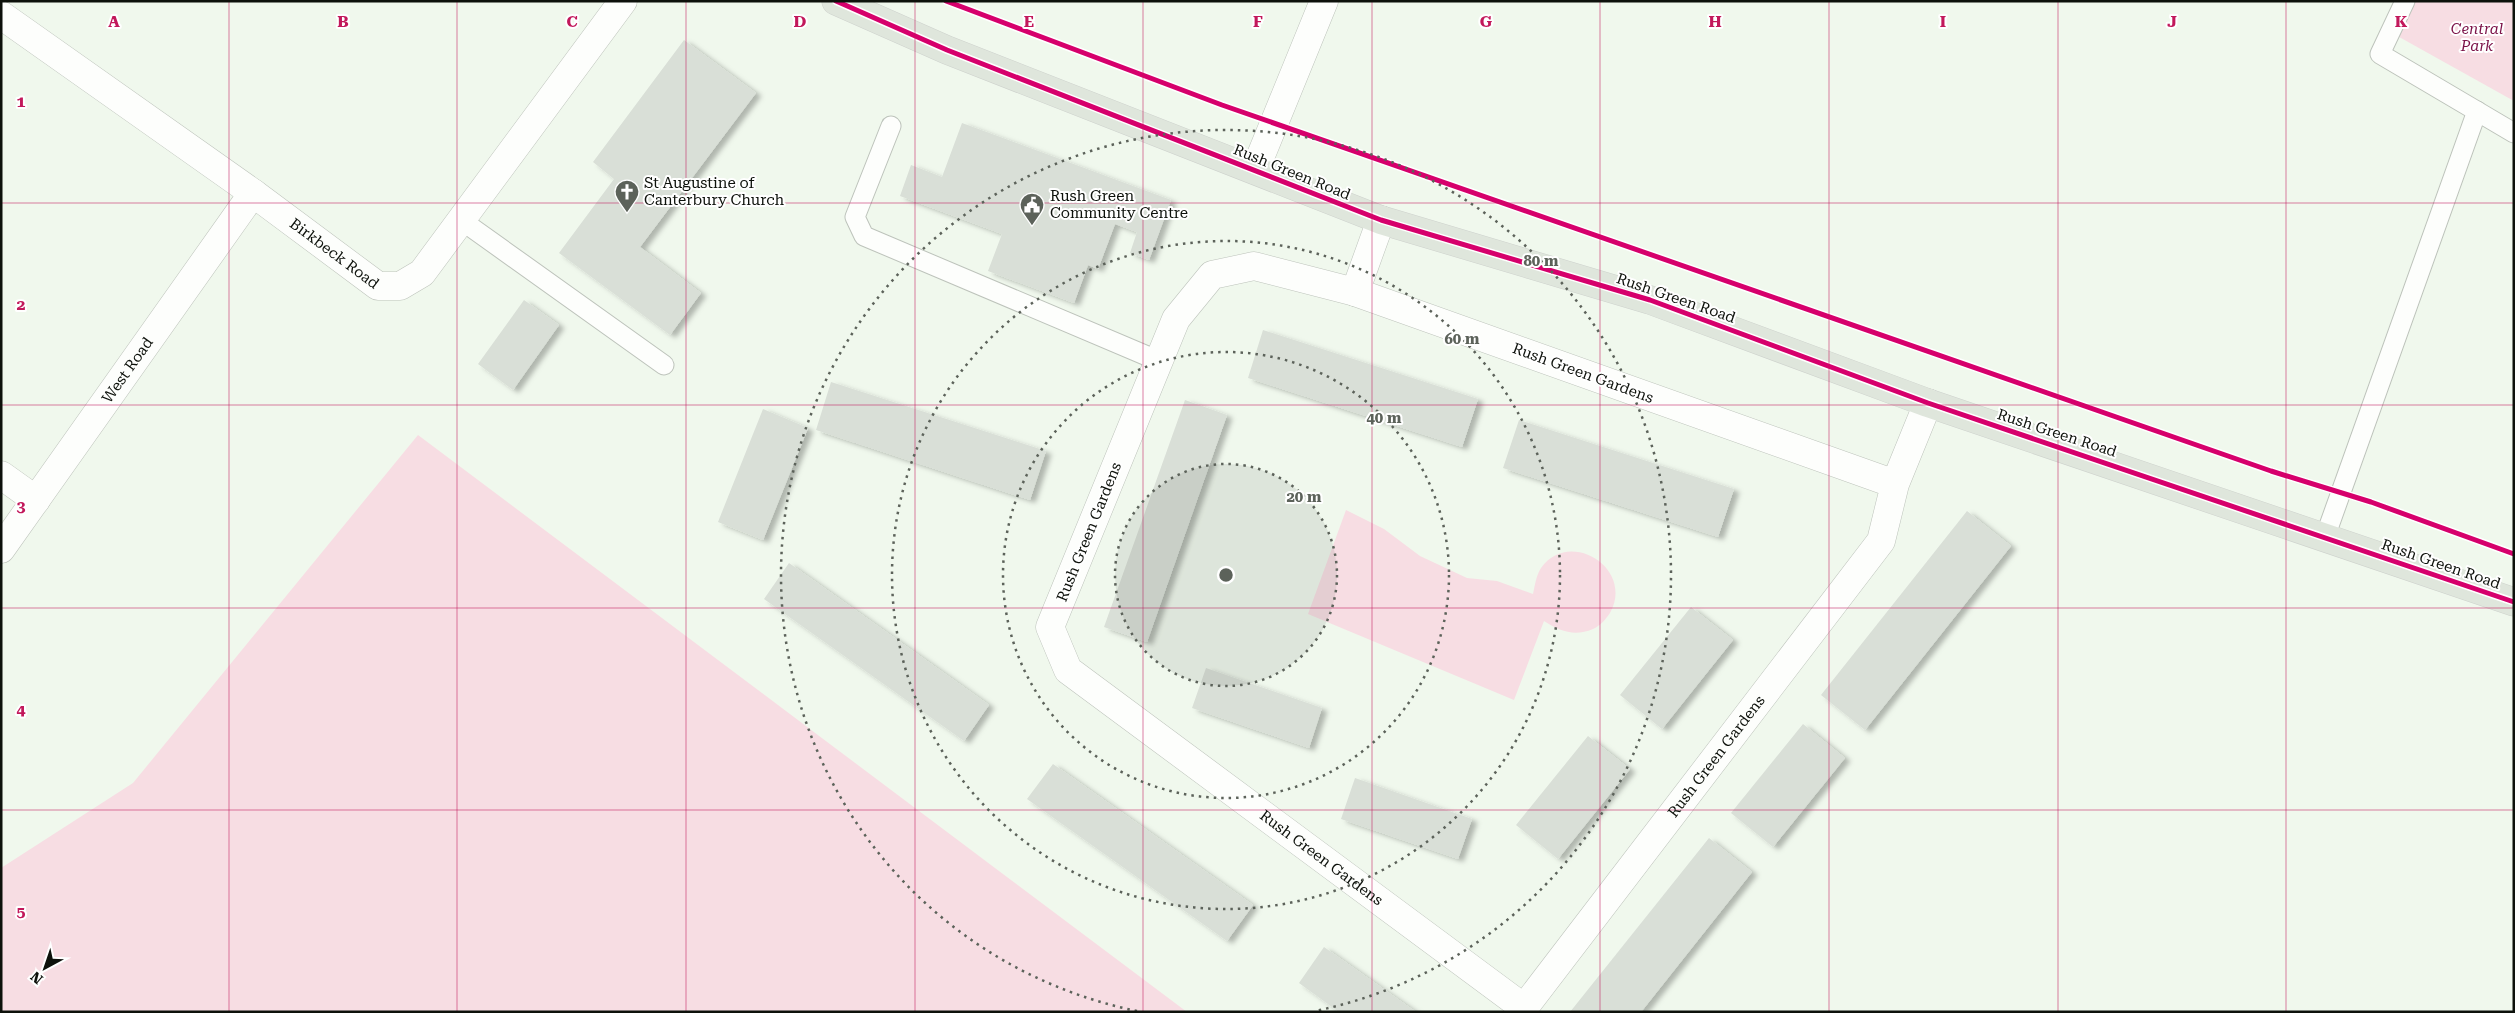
<svg xmlns="http://www.w3.org/2000/svg" width="2515" height="1013" font-family="'Roboto Serif',serif">
  <style>
    .green { fill: #f7dde3 }
    .building { fill: #d9dfd7; filter: url(#shadow) }
    .lines { fill: none; stroke-linecap: round; stroke-linejoin: round }
    .lane-casing { stroke: #bdc3bb; stroke-width: 21 }
    .street-casing { stroke: #bdc3bb; stroke-width: 29 }
    .primary-casing { stroke: #ced2cd; stroke-width: 29 }
    .lane { stroke: #fdfefc; stroke-width: 19 }
    .street { stroke: #fdfefc; stroke-width: 28 }
    .primary { stroke: #dfe6dc; stroke-width: 28 }
    .cycleway-casing { stroke: #fff; stroke-width: 8 }
    .cycleway { stroke: #d6006c; stroke-width: 5 }
    .grid { fill: none; stroke: #c2185b; stroke-width: 1; stroke-opacity: 0.55 }
    .ring { fill: none; stroke: #5c625a; stroke-width: 2.5; stroke-dasharray: 2.5 5 }
    .labels { text-anchor: middle; dominant-baseline: central; stroke-width: 4; stroke-linejoin: round; paint-order: stroke }
    .park-label { font-size: 15px; font-style: italic; fill: #7b1248; stroke: #fff }
    .street-label { font-size: 15px; fill: #0d110b; stroke: #fff }
    .poi-label { font-size: 15px; fill: #0d110b; stroke: #fff; text-anchor: start }
    .grid-label { font-size: 16px; text-anchor: middle; font-weight: bold; fill: #c2185b; stroke: #fff; stroke-width: 4; stroke-linejoin: round; paint-order: stroke }
    .centre { fill: #5c625a; stroke: #fff; stroke-width: 2.5 }
    .ring-label { font-size: 15px; text-anchor: middle; font-weight: bold; fill: #5c625a; stroke: #fff; stroke-width: 4; stroke-linejoin: round; paint-order: stroke }
  </style>
  <defs>
    <filter id="shadow"><feDropShadow dx="5.5" dy="3" stdDeviation="2.5" flood-color="#0004"/></filter>
  </defs>
  <rect width="100%" height="100%" fill="#f0f8ed"/>
  <!-- green -->
  <g class="green">
    <polygon points="2409,1 2514,1 2514,101 2392,33"/>
    <polygon points="418,435 1187,1012 1,1012 1,868 133,783"/>
    <path d="M1346 510 1384 529 1420 556 1467 578 1497 581 1533 594C1535 585 1536 576 1541 568 1569 528 1635 568 1610 613 1606 619 1600 626 1593 629 1574 637 1560 631 1544 621L1514 700 1308 614Z"/>
  </g>
  <!-- building -->
  <g class="building">
    <polygon points="684,40 756,93 640,247 701,293 670,335 559,253 614,179 593,162"/>
    <polygon points="962,123 1171,200 1149,260 1130,253 1137,232 1115,224 1098,269 1088,265 1074,303 988,271 1002,234 900,196 911,165 942,177"/>
    <polygon points="524,300 559,325 513,390 478,364"/>
    <polygon points="1263,330 1478,399 1462,447 1248,378"/>
    <polygon points="831,382 1046,451 1030,500 816,430"/>
    <polygon points="1185,400 1227,415 1147,642 1104,627"/>
    <polygon points="763,409 808,428 763,540 718,522"/>
    <polygon points="1519,420 1734,489 1718,537 1503,468"/>
    <polygon points="1967,511 2011,546 1865,730 1821,695"/>
    <polygon points="789,563 989,705 964,741 764,599"/>
    <polygon points="1691,607 1733,640 1662,729 1620,695"/>
    <polygon points="1206,668 1322,708 1309,748 1192,708"/>
    <polygon points="1803,724 1845,758 1773,847 1731,813"/>
    <polygon points="1588,736 1630,769 1558,859 1516,825"/>
    <polygon points="1053,764 1253,905 1227,941 1027,799"/>
    <polygon points="1355,778 1472,819 1458,859 1341,819"/>
    <polygon points="1709,838 1752,872 1641,1012 1570,1012"/>
    <polygon points="1324,947 1416,1012 1339,1012 1299,983"/>
  </g>
  <g class="lines">
    <defs>
      <g id="lane">
        <polyline points="2405,1 2380,54 2514,133"/>
        <polyline points="891,126 855,217 864,236 1159,361"/>
        <polyline points="461,220 664,365"/>
        <polyline points="2325,537 2477,111"/>
      </g>
      <g id="street">
        <path id="s1" d="M1 15 253 193 378 286H400L422 273 623 1"/>
        <polyline points="1255,170 1324,1"/>
        <polyline points="1355,292 1381,220"/>
        <polyline points="1,475 36,500"/>
        <path id="s2" d="M1895 484 1355 292 1254 266 1212 275 1176 319 1050 627 1068 670 1524 1008 1881 541 1895 484 1928 403"/>
        <path id="s3" d="M1 549 253 193"/>
      </g>
      <polyline id="primary" points="836,1 947,50 1381,220 1650,300 1928,403 2514,602"/>
    </defs>
    <!-- lane casing -->
    <use href="#lane" class="lane-casing"/>
    <!-- street casing -->
    <use href="#street" class="street-casing"/>
    <!-- primary casing -->
    <use href="#primary" class="primary-casing"/>
    <!-- lane -->
    <use href="#lane" class="lane"/>
    <!-- street -->
    <use href="#street" class="street"/>
    <!-- primary -->
    <use href="#primary" class="primary"/>
    <defs>
      <g id="cycleway">
        <polyline points="836,1 947,50 1381,220 1650,300 1928,403 2514,602"/>
        <polyline points="946,1 1222,105 2271,471 2371,502 2514,554"/>
      </g>
    </defs>
    <!-- cycleway casing -->
    <use href="#cycleway" class="cycleway-casing"/>
    <!-- cycleway -->
    <use href="#cycleway" class="cycleway"/>
  </g>
  <!-- grid -->
  <path class="grid" d="M229 1V1012M457 1V1012M686 1V1012M915 1V1012M1143 1V1012M1372 1V1012M1600 1V1012M1829 1V1012M2058 1V1012M2286 1V1012M1 203H2514M1 405H2514M1 608H2514M1 810H2514"/>
  <!-- distance rings -->
  <circle cx="1226" cy="575" r="111" fill="#5c625a" fill-opacity=".12"/>
  <g class="ring">
    <circle cx="1226" cy="575" r="111"/>
    <circle cx="1226" cy="575" r="223"/>
    <circle cx="1226" cy="575" r="334"/>
    <path d="M1137 1011A445 445 0 1 1 1315 1011"/>
  </g>
  <!-- icons -->
  <defs>
    <symbol id="church-pin" viewBox="-11 -11 22 30"><path d="M0 17L-7.5 6A9.5 9.5 0 1 1 7.5 6Z" fill="#5c625a" stroke="#fff"/><path d="M-1.2-6h2.4v3.5h3.3v2.4h-3.3V6h-2.4V-.1h-3.3v-2.4h3.3Z" fill="#fff"/></symbol>
    <symbol id="civic-pin" viewBox="-11 -11 22 30"><path d="M0 17L-7.5 6A9.5 9.5 0 1 1 7.5 6Z" fill="#5c625a" stroke="#fff"/><path d="M-.6-6.5H3V-4.5H.6V-3L4-1V1h2V6H-6V1h2V-1L-.6-3ZM-1.2 2.5V6h2.4V2.5Z" fill="#fff"/></symbol>
  </defs>
  <g fill-rule="evenodd">
    <use href="#church-pin" x="613" y="178" width="28" height="38"/>
    <use href="#civic-pin" x="1018" y="191" width="28" height="38"/>
  </g>
  <g class="labels">
    <!-- park labels -->
    <g class="park-label">
      <text x="2477" y="29">Central<tspan x="2477" dy="17">Park</tspan></text>
    </g>
    <!-- street labels -->
    <g class="street-label">
      <text transform="translate(1292 172) rotate(22)">Rush Green Road</text>
      <text stroke="none"><textPath href="#s1" startOffset="410">Birkbeck Road</textPath></text>
      <text transform="translate(1676 298) rotate(19)">Rush Green Road</text>
      <text stroke="none"><textPath href="#s3" startOffset="219">West Road</textPath></text>
      <text transform="translate(1583 373) rotate(20)">Rush Green Gardens</text>
      <text transform="translate(2057 433) rotate(18)">Rush Green Road</text>
      <text transform="translate(1089 532) rotate(-68)">Rush Green Gardens</text>
      <text transform="translate(2441 564) rotate(19)">Rush Green Road</text>
      <text stroke="none"><textPath href="#s2" startOffset="2041">Rush Green Gardens</textPath></text>
      <text stroke="none"><textPath href="#s2" startOffset="1472">Rush Green Gardens</textPath></text>
    </g>
    <!-- poi labels -->
    <g class="poi-label">
      <text x="644" y="183">St Augustine of<tspan x="644" dy="17">Canterbury Church</tspan></text>
      <text x="1050" y="196">Rush Green<tspan x="1050" dy="17">Community Centre</tspan></text>
    </g>
  </g>
  <g class="grid-label">
    <text x="114" y="27">A</text>
    <text x="343" y="27">B</text>
    <text x="572" y="27">C</text>
    <text x="800" y="27">D</text>
    <text x="1029" y="27">E</text>
    <text x="1258" y="27">F</text>
    <text x="1486" y="27">G</text>
    <text x="1715" y="27">H</text>
    <text x="1943" y="27">I</text>
    <text x="2172" y="27">J</text>
    <text x="2401" y="27">K</text>
    <text x="21" y="107">1</text>
    <text x="21" y="310">2</text>
    <text x="21" y="512">3</text>
    <text x="21" y="715">4</text>
    <text x="21" y="917">5</text>
  </g>
  <circle cx="1226" cy="575" r="8" class="centre"/>
  <g class="ring-label">
    <text x="1541" y="266">80 m</text>
    <text x="1462" y="344">60 m</text>
    <text x="1384" y="423">40 m</text>
    <text x="1304" y="502">20 m</text>
  </g>
  <!-- border -->
  <rect width="2515" height="1013" fill="none" stroke="#0d110b" stroke-width="5"/>
  <!-- north arrow -->
  <g transform="translate(45 968) rotate(220)" stroke="#ffffff" stroke-width="4" paint-order="stroke">
  <path d="M0-4L9 19L0 12L-9 19Z" fill="#0d110b"/>
  <text y="-8" font-size="14" font-weight="bold" text-anchor="middle" fill="#0d110b">N</text>
  </g>
</svg>
